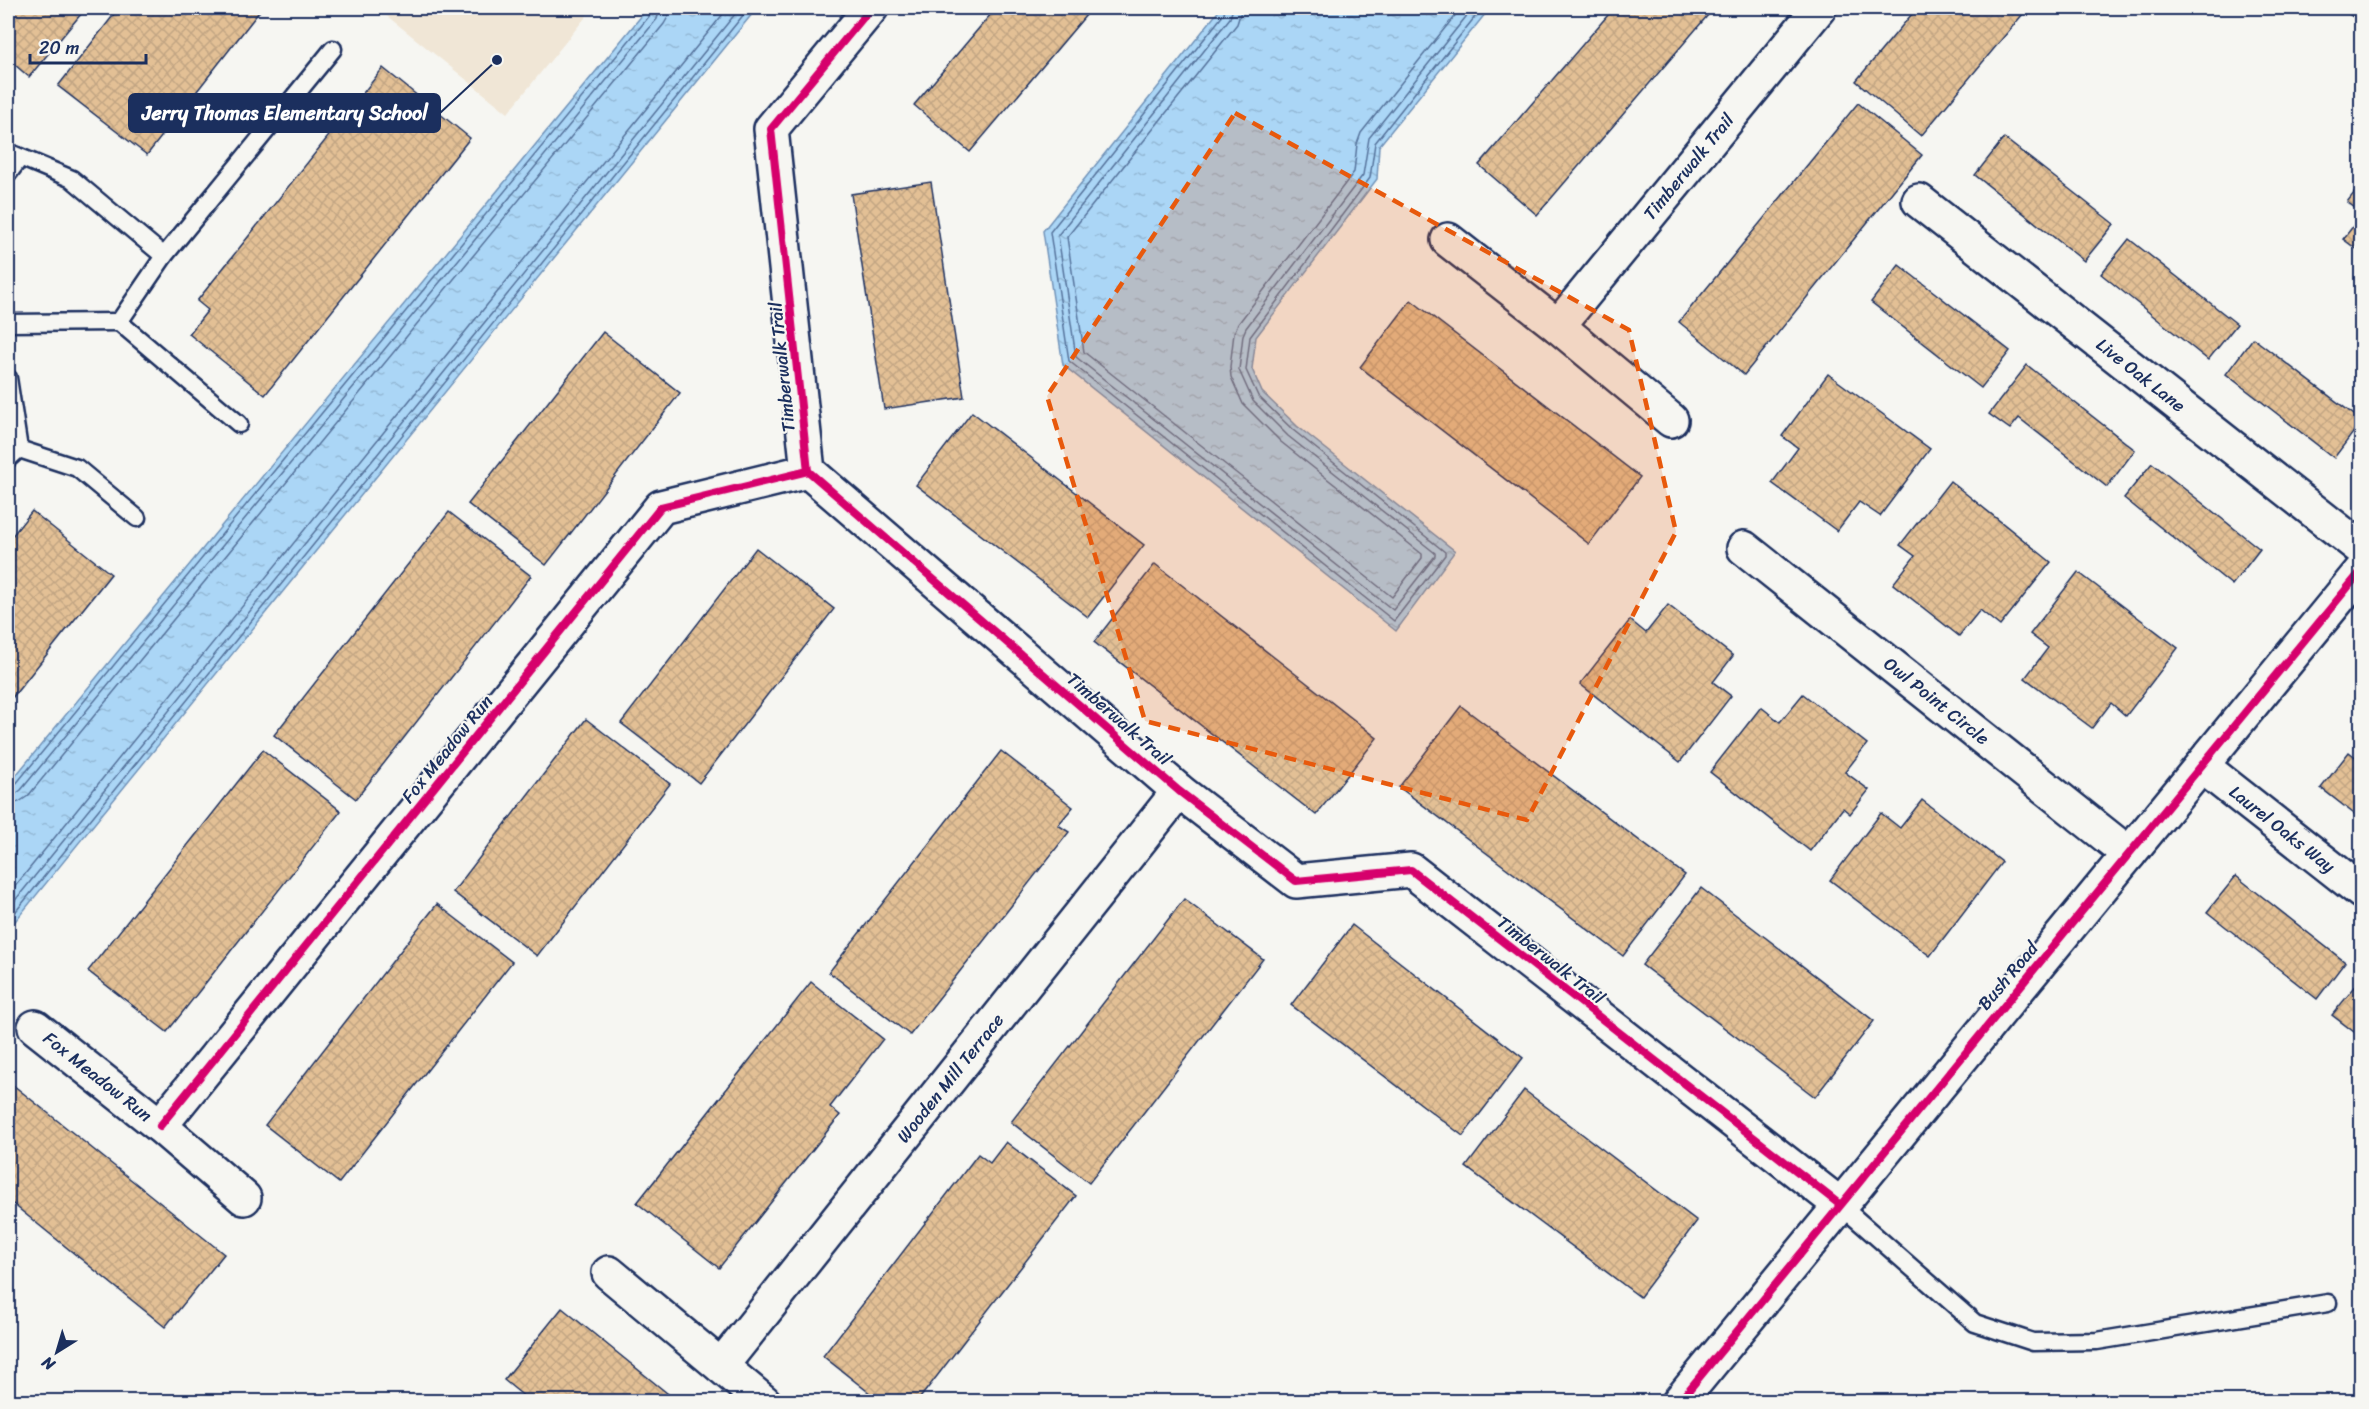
<svg xmlns="http://www.w3.org/2000/svg" width="2369" height="1409" font-family="Sriracha,sans-serif">
  <style>
    .built { fill: #f0e6d6 }
    .water { fill: url(#water-ripples); stroke: #7193b9; stroke-width: 1.5 }
    .lines { fill: none; stroke-linecap: round; stroke-linejoin: round }
    .shore { stroke: #55729b; stroke-width: 1.5 }
    .building { fill: url(#building-cross-hatch); stroke: #1b2f5e; stroke-width: 1.5 }
    .lane-casing { stroke: #1b2f5e; stroke-width: 21 }
    .street-casing { stroke: #1b2f5e; stroke-width: 38 }
    .lane { stroke: #f6f6f2; stroke-width: 16 }
    .street { stroke: #f6f6f2; stroke-width: 33 }
    .cycleway-casing { stroke: #f6f6f2; stroke-width: 11 }
    .cycleway { stroke: #d6006c; stroke-width: 8 }
    .marked { fill: #e8590c; fill-opacity: 0.2; stroke: #e8590c; stroke-width: 4.5; stroke-dasharray: 12 8; stroke-linejoin: round }
    .labels { text-anchor: middle; dominant-baseline: central; stroke-width: 4.5; stroke-linejoin: round; paint-order: stroke }
    .street-label { font-size: 18px; fill: #1b2f5e; stroke: #f6f6f2 }
    .leader { fill: none; stroke: #1b2f5e; stroke-width: 2 }
    .callout-dot { fill: #1b2f5e; stroke: #f6f6f2; stroke-width: 2 }
    .callout { fill: #1b2f5e; stroke: #1b2f5e; stroke-width: 2 }
    .callout-label { font-size: 20px; text-anchor: middle; font-weight: bold; fill: #fff }
  </style>
  <defs>
    <pattern id="water-ripples" width="26" height="14" patternUnits="userSpaceOnUse" patternTransform="scale(1.5)"><rect width="26" height="14" fill="#abd6f6"/><path d="M2 4q2-2 4 0t4 0M15 11q2-2 4 0t4 0" fill="none" stroke="#93b8d5"/></pattern>
    <pattern id="building-cross-hatch" width="8" height="8" patternUnits="userSpaceOnUse" patternTransform="scale(1.5)"><rect width="8" height="8" fill="#e3c095"/><path d="M0 0l8 8M0 8l8-8" fill="none" stroke="#c2a583"/></pattern>
  </defs>
  <rect width="100%" height="100%" fill="#f6f6f2"/>
  <filter id="ink" filterUnits="userSpaceOnUse"><feTurbulence type="fractalNoise" baseFrequency=".0167" numOctaves="2"/><feDisplacementMap in="SourceGraphic" scale="12" xChannelSelector="R" yChannelSelector="G"/><feConvolveMatrix kernelMatrix="1 2 1 2 8 2 1 2 1" color-interpolation-filters="sRGB"/></filter>
  <g filter="url(#ink)">
    <!-- built -->
    <polygon class="built" points="377,8 593,8 508,113"/>
    <!-- water -->
    <g class="water">
      <polygon points="648,8 757,8 8,930 8,785"/>
      <polygon points="1221,8 1490,8 1379,146 1377,179 1256,337 1252,369 1262,392 1297,426 1455,551 1396,631 1063,365 1043,231"/>
    </g>
    <g class="lines">
      <!-- shore -->
      <g class="shore">
        <polyline points="1225,8 1224,14 1050,232 1069,361 1394,621 1445,555 1445,552 1293,430 1258,396 1246,370 1250,337 1370,178 1375,143 1482,8"/>
        <polyline points="1233,8 1230,18 1058,235 1076,357 1393,610 1435,556 1435,553 1288,436 1253,401 1239,370 1243,335 1246,328 1363,175 1369,138 1473,8"/>
        <polyline points="1242,8 1237,24 1067,237 1084,352 1392,597 1422,558 1422,554 1281,442 1243,404 1231,377 1230,367 1234,333 1238,324 1354,172 1357,144 1361,133 1461,8"/>
        <polyline points="8,788 15,785 651,14 652,8"/>
        <polyline points="8,795 14,795 21,790 657,19 660,8"/>
        <polyline points="8,804 19,802 28,796 664,24 668,17 669,8"/>
        <polyline points="8,895 728,8"/>
        <polyline points="8,909 740,8"/>
        <polyline points="8,921 749,8"/>
      </g>
    </g>
    <!-- building -->
    <g class="building">
      <polygon points="8,8 86,8 29,77 8,59"/>
      <polygon points="119,8 262,8 147,155 58,86"/>
      <polygon points="996,8 1092,8 970,152 914,105"/>
      <polygon points="1614,8 1714,8 1537,215 1479,165"/>
      <polygon points="1917,8 2028,8 1921,136 1856,81"/>
      <polygon points="2340,8 2362,8 2362,23"/>
      <polygon points="383,68 470,138 265,395 189,334 208,310 197,301"/>
      <polygon points="1858,103 1922,155 1744,375 1679,322"/>
      <polygon points="2004,138 2114,224 2084,261 1975,175"/>
      <polygon points="931,182 964,397 884,409 851,194"/>
      <polygon points="2362,183 2362,213 2347,202"/>
      <polygon points="2362,215 2362,253 2343,239"/>
      <polygon points="2129,239 2237,324 2208,360 2101,274"/>
      <polygon points="1899,265 2010,351 1981,388 1871,302"/>
      <polygon points="1411,300 1640,477 1589,544 1360,367"/>
      <polygon points="603,332 680,393 546,565 468,504"/>
      <polygon points="2253,338 2362,421 2334,458 2226,374"/>
      <polygon points="2027,365 2135,450 2107,487 2019,418 2010,429 1989,414"/>
      <polygon points="1828,374 1930,449 1880,516 1859,502 1837,531 1772,483 1798,448 1782,436"/>
      <polygon points="972,412 1144,545 1088,617 916,485"/>
      <polygon points="2152,463 2260,549 2232,585 2124,498"/>
      <polygon points="1950,481 2051,562 2000,626 1980,610 1959,636 1893,584 1915,556 1900,545"/>
      <polygon points="32,511 111,574 8,703 8,541"/>
      <polygon points="449,512 531,576 356,799 274,735"/>
      <polygon points="756,548 834,609 699,783 621,723"/>
      <polygon points="1155,564 1377,738 1316,815 1094,642"/>
      <polygon points="2078,572 2178,648 2126,716 2111,703 2092,728 2025,678 2048,648 2030,634"/>
      <polygon points="1668,605 1733,656 1713,682 1731,696 1680,762 1580,684 1630,620 1646,633"/>
      <polygon points="1803,694 1867,744 1845,772 1869,790 1850,814 1843,808 1810,851 1710,772 1761,707 1780,722"/>
      <polygon points="1461,706 1685,875 1623,956 1399,787"/>
      <polygon points="586,719 670,784 537,956 453,892"/>
      <polygon points="263,750 341,811 167,1032 88,971"/>
      <polygon points="1001,751 1073,807 1058,825 1069,832 910,1035 829,972"/>
      <polygon points="2349,752 2362,762 2362,820 2321,788"/>
      <polygon points="1922,800 2002,862 1930,956 1830,880 1881,813 1900,828"/>
      <polygon points="2236,876 2345,962 2317,999 2207,912"/>
      <polygon points="1701,888 1874,1021 1815,1097 1642,965"/>
      <polygon points="1184,899 1263,959 1089,1183 1011,1122"/>
      <polygon points="437,904 512,962 339,1183 265,1125"/>
      <polygon points="1352,925 1523,1058 1463,1136 1291,1005"/>
      <polygon points="2362,978 2362,1038 2332,1015"/>
      <polygon points="811,982 883,1039 830,1107 840,1115 719,1268 637,1203"/>
      <polygon points="8,1081 224,1254 165,1327 8,1200"/>
      <polygon points="1524,1090 1697,1221 1640,1297 1466,1167"/>
      <polygon points="1006,1142 1076,1196 917,1402 881,1402 823,1356 978,1154 990,1163"/>
      <polygon points="562,1308 678,1402 531,1402 504,1380"/>
    </g>
    <g class="lines">
      <defs>
        <g id="lane">
          <polyline points="8,152 72,179 164,256 333,49"/>
          <polyline points="8,174 20,158"/>
          <polyline points="164,256 119,322 239,424"/>
          <polyline points="8,323 119,322"/>
          <polyline points="8,378 19,449 77,468 137,518"/>
          <polyline points="8,459 19,449"/>
          <polyline points="1839,1204 1975,1323 2033,1342 2097,1341 2328,1303"/>
        </g>
        <g id="street">
          <polyline points="871,8 771,129 808,471 1179,791 1296,881 1411,870 1839,1204"/>
          <path id="s1" d="M1919 201 2362 549"/>
          <polyline points="1448,240 1558,326 1671,420"/>
          <path id="s2" d="M1558 326 1819 8"/>
          <path id="s3" d="M1744 548 2129 854"/>
          <path id="s4" d="M2202 766 2362 892"/>
          <path id="s5" d="M35 1027 160 1126 244 1198"/>
          <polyline points="160,1126 661,507 808,471"/>
          <polyline points="609,1273 764,1402"/>
          <path id="s6" d="M721 1366 1179 791"/>
          <polyline points="1679,1402 2362,570"/>
        </g>
      </defs>
      <!-- lane casing -->
      <use href="#lane" class="lane-casing"/>
      <!-- street casing -->
      <use href="#street" class="street-casing"/>
      <!-- lane -->
      <use href="#lane" class="lane"/>
      <!-- street -->
      <use href="#street" class="street"/>
      <defs>
        <g id="cycleway">
          <polyline points="871,8 771,129 808,471 1179,791 1296,881 1411,870 1839,1204"/>
          <polyline points="160,1126 661,507 808,471"/>
          <polyline points="1679,1402 2362,570"/>
        </g>
      </defs>
      <!-- cycleway casing -->
      <use href="#cycleway" class="cycleway-casing"/>
      <!-- cycleway -->
      <use href="#cycleway" class="cycleway"/>
    </g>
  </g>
  <!-- marked area -->
  <path class="marked" d="M1235 113 1629 330 1676 532 1527 820 1145 721 1047 396Z"/>
  <g class="labels">
    <!-- street labels -->
    <g class="street-label">
      <text stroke="none"><textPath href="#s2" startOffset="206">Timberwalk Trail</textPath></text>
      <text transform="translate(782 367) rotate(-96)">Timberwalk Trail</text>
      <text stroke="none"><textPath href="#s1" startOffset="282">Live Oak Lane</textPath></text>
      <text stroke="none"><textPath href="#s3" startOffset="246">Owl Point Circle</textPath></text>
      <text transform="translate(1119 719) rotate(41)">Timberwalk Trail</text>
      <text transform="translate(447 749) rotate(-51)">Fox Meadow Run</text>
      <text stroke="none"><textPath href="#s4" startOffset="102">Laurel Oaks Way</textPath></text>
      <text transform="translate(1551 960) rotate(38)">Timberwalk Trail</text>
      <text transform="translate(2008 976) rotate(-50)">Bush Road</text>
      <text stroke="none"><textPath href="#s5" startOffset="80">Fox Meadow Run</textPath></text>
      <text stroke="none"><textPath href="#s6" startOffset="368">Wooden Mill Terrace</textPath></text>
    </g>
  </g>
  <!-- callouts -->
  <path class="leader" d="M497 60L440 113"/>
  <circle class="callout-dot" cx="497" cy="60" r="6"/>
  <rect class="callout" x="129" y="94" width="311" height="38" rx="6"/>
  <g class="callout-label">
    <text x="285" y="120">Jerry Thomas Elementary School</text>
  </g>
  <!-- margin -->
  <rect width="2369" height="1409" fill="none" stroke="#f6f6f2" stroke-width="30"/>
  <rect x="15" y="15" width="2339" height="1379" fill="none" stroke="#1b2f5e" stroke-width="2" filter="url(#ink)"/>
  <!-- north arrow -->
  <g transform="translate(57 1352) rotate(217)" stroke="#f6f6f2" stroke-width="4.5" paint-order="stroke">
  <path d="M0-4.5L10 22L0 15L-10 22Z" fill="#1b2f5e"/>
  <text y="-9" font-size="16" font-weight="bold" text-anchor="middle" fill="#1b2f5e">N</text>
  </g>
  <!-- scale -->
  <path d="M30 54v9h116v-9" fill="none" stroke="#1b2f5e" stroke-width="3"/>
  <text x="39" y="54" font-size="18" fill="#1b2f5e" stroke="#f6f6f2" stroke-width="4.5" paint-order="stroke">20 m</text>
</svg>
